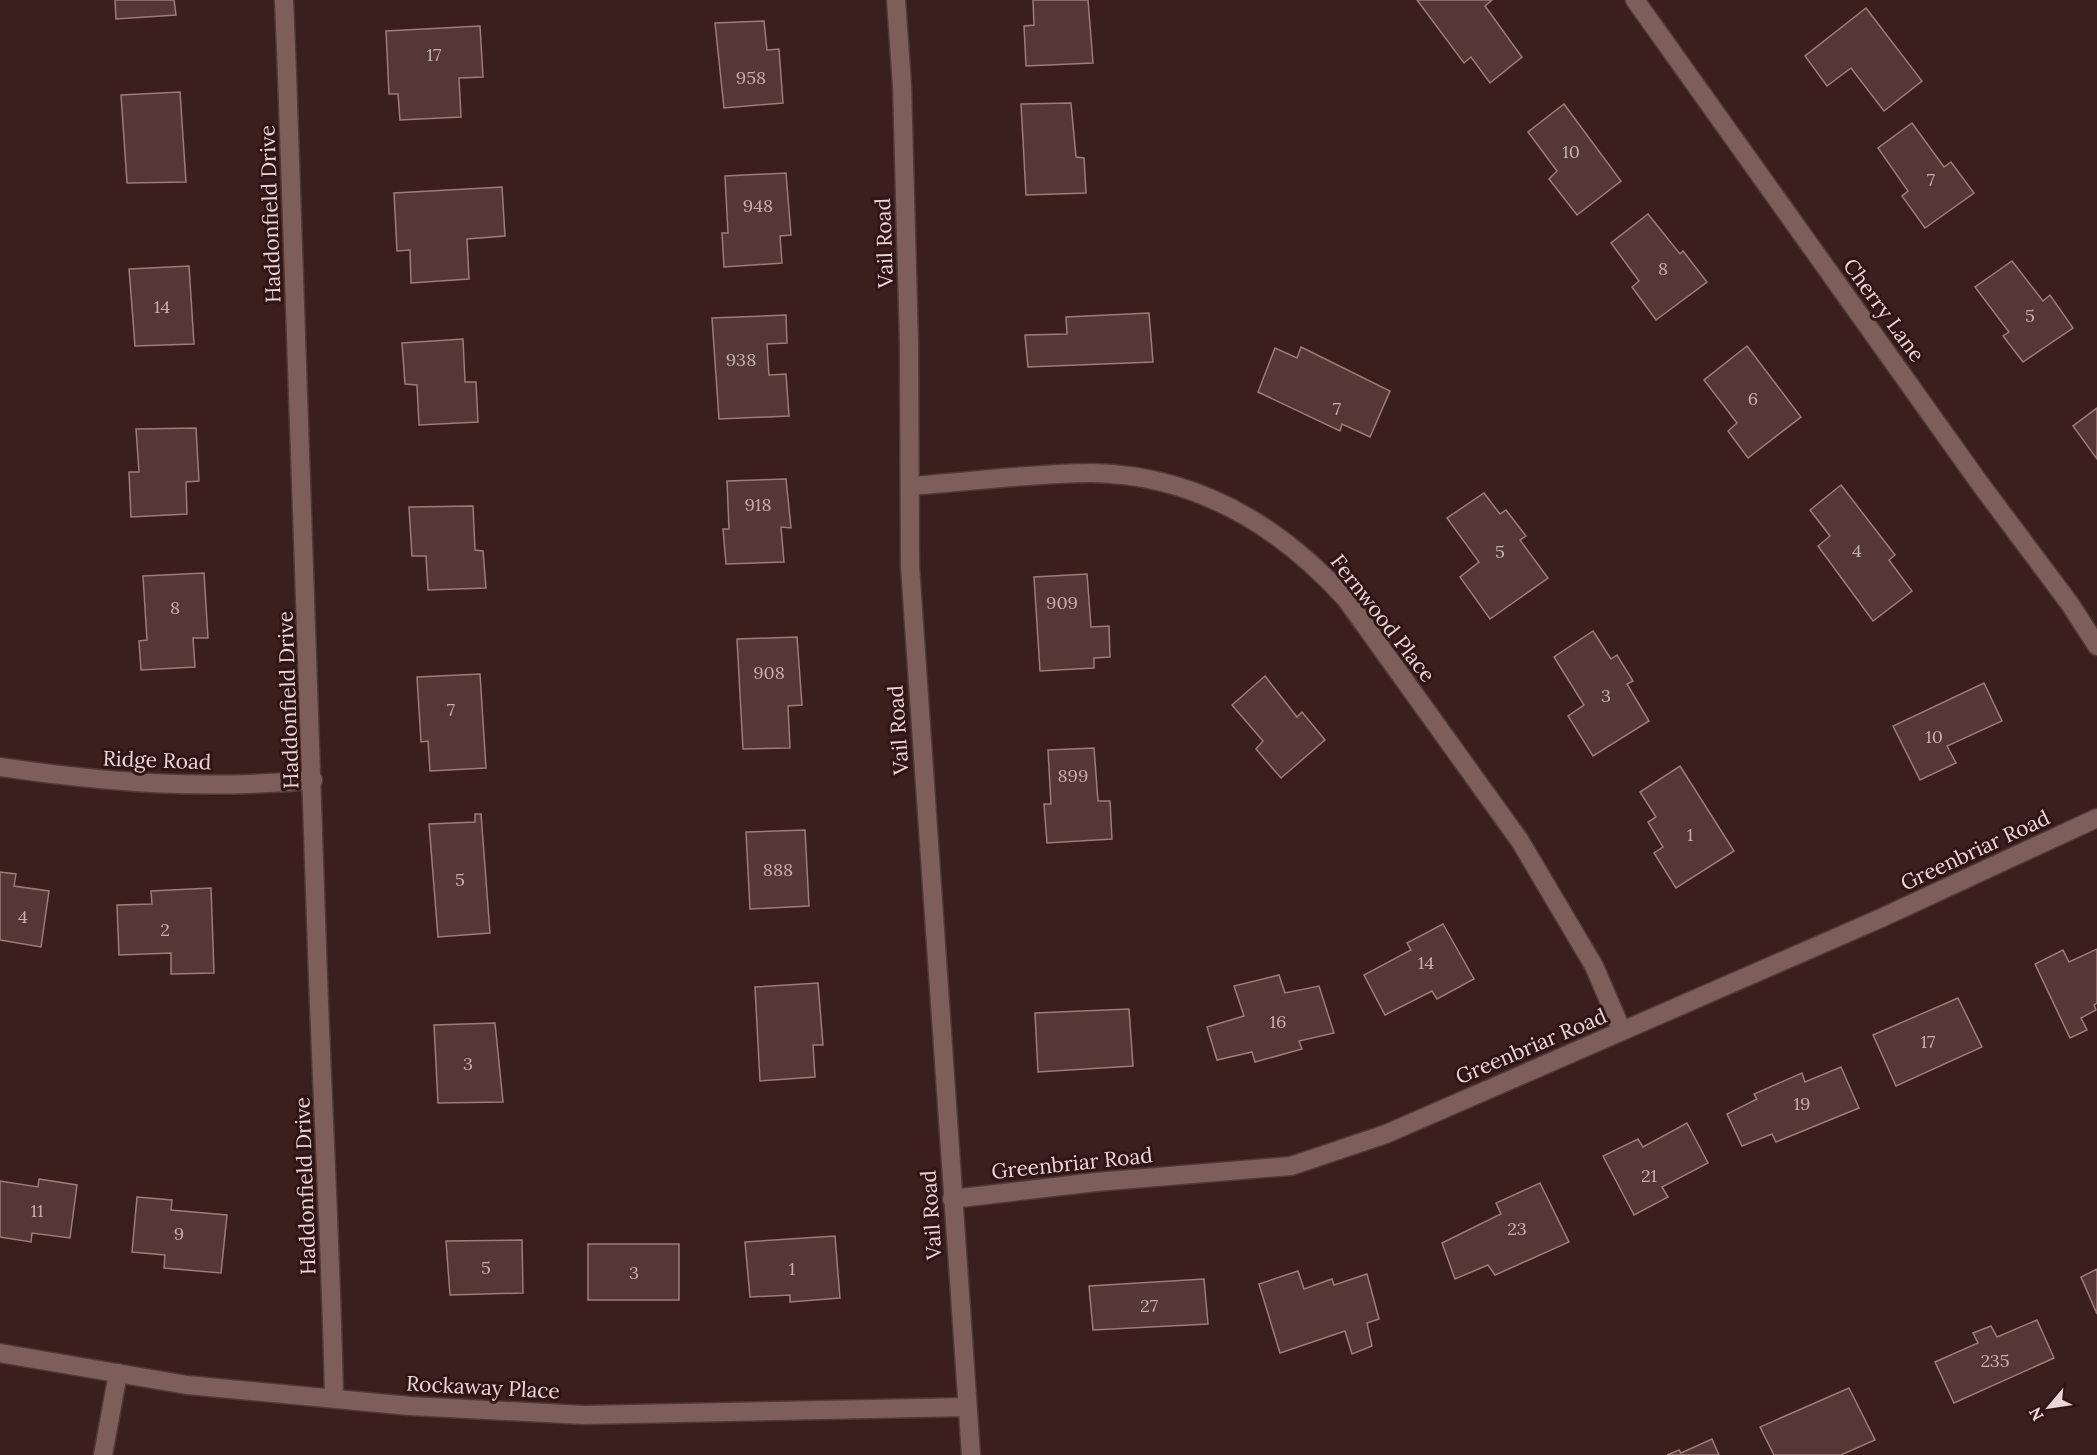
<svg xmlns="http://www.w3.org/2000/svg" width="2097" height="1455" font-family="Lora,serif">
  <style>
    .building { fill: #553735; stroke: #9e7c78; stroke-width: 1.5 }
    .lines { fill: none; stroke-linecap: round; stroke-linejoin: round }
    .minor-casing { stroke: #503a38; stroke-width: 21 }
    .tertiary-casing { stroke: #503a38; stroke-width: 21 }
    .minor { stroke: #7e5e5b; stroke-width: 18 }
    .tertiary { stroke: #7e5e5b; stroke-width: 18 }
    .labels { text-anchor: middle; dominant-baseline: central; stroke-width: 6; stroke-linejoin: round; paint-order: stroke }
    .number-label { font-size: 18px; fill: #c5afad }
    .street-label { font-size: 21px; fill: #ead7d5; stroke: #301514 }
  </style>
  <rect width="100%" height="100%" fill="#3a1f1d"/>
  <!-- building -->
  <g class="building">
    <polygon points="115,0 174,0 176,15 116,19"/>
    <polygon points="1033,0 1088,0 1093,63 1026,66 1024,26 1034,25"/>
    <polygon points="1417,0 1492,0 1485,6 1522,57 1490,83 1471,57 1464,63"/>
    <polygon points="1866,8 1922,81 1884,111 1851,68 1827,86 1805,56"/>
    <polygon points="764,21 767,50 779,49 783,103 724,108 715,23"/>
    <polygon points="480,26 483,77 459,78 461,117 400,120 398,94 389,94 386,31"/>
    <polygon points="180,92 186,182 127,183 121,95"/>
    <polygon points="1071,103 1076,157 1084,158 1086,193 1026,195 1021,104"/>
    <polygon points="1564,104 1621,181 1577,215 1549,179 1557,171 1528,132"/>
    <polygon points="1912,123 1944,167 1951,162 1974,193 1925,228 1902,196 1908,191 1878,148"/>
    <polygon points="786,173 791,235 780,236 782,263 724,267 722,233 728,233 725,176"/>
    <polygon points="502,187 505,236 467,239 469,279 411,283 410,250 397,251 394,193"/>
    <polygon points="1648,214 1680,254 1683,251 1707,282 1656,320 1632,287 1639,281 1611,243"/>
    <polygon points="2012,261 2043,301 2050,295 2073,328 2023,362 2003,336 2009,332 1975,287"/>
    <polygon points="189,266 194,344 135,346 129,269"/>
    <polygon points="1149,313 1153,362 1028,367 1025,335 1067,334 1066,317"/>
    <polygon points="786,315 787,343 767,344 769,375 786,374 789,416 719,419 712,318"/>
    <polygon points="463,339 465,382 476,382 478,422 419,425 417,385 405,384 402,343"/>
    <polygon points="1747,346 1801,417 1748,458 1728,431 1737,423 1704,380"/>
    <polygon points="1301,347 1390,391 1370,437 1342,424 1340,431 1258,392 1275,348 1297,358"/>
    <polygon points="2097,408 2097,459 2073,426"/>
    <polygon points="196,428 199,481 186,482 187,514 131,517 129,472 139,472 136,429"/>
    <polygon points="786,479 791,528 781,527 784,562 726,564 723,529 729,529 727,481"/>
    <polygon points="1841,485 1895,555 1889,560 1912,591 1873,621 1818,546 1830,536 1810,510"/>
    <polygon points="1484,493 1500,514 1506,510 1526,536 1520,540 1548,578 1490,619 1460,577 1479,562 1447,518"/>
    <polygon points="473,506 475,550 483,551 486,588 428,590 426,556 412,556 409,507"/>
    <polygon points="204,573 208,638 193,638 195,667 141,670 139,641 147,640 143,576"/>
    <polygon points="1087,574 1091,627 1109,626 1110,657 1094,658 1094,668 1040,671 1034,577"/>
    <polygon points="1593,631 1611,659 1617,655 1633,681 1627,684 1649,721 1593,756 1568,716 1584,705 1554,657"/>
    <polygon points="797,637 802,705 788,706 790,748 743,749 737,639"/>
    <polygon points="480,674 486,768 430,771 428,741 421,742 417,677"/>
    <polygon points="1265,676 1297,717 1302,712 1325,740 1281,778 1256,749 1263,741 1232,705"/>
    <polygon points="1984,683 2002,721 1947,746 1956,763 1920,780 1893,726"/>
    <polygon points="1094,748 1098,801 1110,801 1112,839 1047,843 1044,804 1051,804 1048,750"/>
    <polygon points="1680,766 1734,851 1676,888 1654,853 1663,847 1648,822 1656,817 1640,792"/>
    <polygon points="475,814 481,814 490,933 438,937 429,824 475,822"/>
    <polygon points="805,830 809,906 750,909 746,832"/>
    <polygon points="0,872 16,874 14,886 49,891 41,947 0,940"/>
    <polygon points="211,888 214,973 171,974 171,953 119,955 117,905 152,904 151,891"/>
    <polygon points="1443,924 1474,979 1437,999 1432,991 1385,1015 1364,975 1411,950 1407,943"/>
    <polygon points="2097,949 2097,1003 2094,1005 2096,1010 2081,1018 2087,1030 2070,1038 2035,964 2063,950 2069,962"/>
    <polygon points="1279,975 1285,993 1319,986 1334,1033 1299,1041 1302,1049 1255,1062 1252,1052 1217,1060 1207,1027 1244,1016 1234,986"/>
    <polygon points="818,983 823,1045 813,1045 815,1077 760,1081 755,987"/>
    <polygon points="1958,998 1982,1047 1896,1086 1873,1035"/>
    <polygon points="1129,1009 1133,1066 1038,1072 1035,1013"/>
    <polygon points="495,1023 503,1102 438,1103 434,1025"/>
    <polygon points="1841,1067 1859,1108 1776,1142 1772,1134 1742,1146 1727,1114 1757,1099 1754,1094 1802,1073 1805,1082"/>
    <polygon points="1687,1123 1708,1163 1662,1187 1668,1197 1634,1215 1603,1156 1638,1139 1643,1147"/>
    <polygon points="39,1179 77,1185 70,1238 32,1233 31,1242 0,1237 0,1181 38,1187"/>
    <polygon points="1540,1183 1569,1242 1495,1275 1488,1265 1455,1279 1442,1243 1501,1214 1496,1203"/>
    <polygon points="137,1197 172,1200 171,1210 227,1215 221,1273 164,1268 165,1255 132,1252"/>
    <polygon points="835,1236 840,1298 790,1302 790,1295 750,1297 745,1242"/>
    <polygon points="522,1240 523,1293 450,1295 446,1241"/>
    <rect x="588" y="1244" width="91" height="56"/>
    <polygon points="2097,1269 2097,1314 2081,1277"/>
    <polygon points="1298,1271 1304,1289 1332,1279 1334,1285 1367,1274 1379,1319 1367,1323 1372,1346 1352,1354 1345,1331 1280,1353 1259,1284"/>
    <polygon points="1204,1279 1208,1324 1093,1330 1089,1286"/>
    <polygon points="2037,1320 2054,1358 1954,1403 1935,1362 1978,1343 1973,1333 1991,1326 1997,1337"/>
    <polygon points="1849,1388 1875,1440 1841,1455 1774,1455 1760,1427"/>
    <polygon points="1712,1439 1719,1455 1667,1455 1679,1450 1681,1453"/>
  </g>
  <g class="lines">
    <defs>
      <g id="minor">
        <path d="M284 0C297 316 308 632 317 949 322 1099 331 1248 334 1398"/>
        <polyline points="1635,0 1981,485 2070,604 2097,646"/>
        <path d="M910 486C969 482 1033 473 1092 473 1195 475 1279 525 1346 599L1520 841 1594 966 1622 1031"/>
        <path d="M0 767C108 783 204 790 313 780"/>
        <polyline points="952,1199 1096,1182 1291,1166 1386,1134 1879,919 2097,818"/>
        <polyline points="0,1353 187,1385 410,1406 584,1415 967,1407"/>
        <polyline points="103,1455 118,1373"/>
      </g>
      <polyline id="tertiary" points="896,0 902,85 909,344 910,566 971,1455"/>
    </defs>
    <!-- minor casing -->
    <use href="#minor" class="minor-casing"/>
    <!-- tertiary casing -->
    <use href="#tertiary" class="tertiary-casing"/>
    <!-- minor -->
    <use href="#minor" class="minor"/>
    <!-- tertiary -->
    <use href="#tertiary" class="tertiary"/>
  </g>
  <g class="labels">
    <!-- number labels -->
    <g class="number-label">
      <text x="434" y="54">17</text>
      <text x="751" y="77">958</text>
      <text x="1571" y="151">10</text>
      <text x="1931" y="179">7</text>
      <text x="758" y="205">948</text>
      <text x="1663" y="268">8</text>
      <text x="162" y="306">14</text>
      <text x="2030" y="315">5</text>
      <text x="741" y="359">938</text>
      <text x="1753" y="398">6</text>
      <text x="1337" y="408">7</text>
      <text x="758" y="504">918</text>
      <text x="1857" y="550">4</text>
      <text x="1500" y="551">5</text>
      <text x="1062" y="602">909</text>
      <text x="175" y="607">8</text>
      <text x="769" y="672">908</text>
      <text x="1606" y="695">3</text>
      <text x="451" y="709">7</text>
      <text x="1934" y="736">10</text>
      <text x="1073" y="775">899</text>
      <text x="1690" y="834">1</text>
      <text x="778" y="869">888</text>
      <text x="460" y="879">5</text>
      <text x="23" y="916">4</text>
      <text x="165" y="929">2</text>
      <text x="1426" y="962">14</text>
      <text x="1278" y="1021">16</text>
      <text x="1928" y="1041">17</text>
      <text x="468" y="1063">3</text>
      <text x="1802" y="1103">19</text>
      <text x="1649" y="1175">21</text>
      <text x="37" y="1210">11</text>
      <text x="1517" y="1228">23</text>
      <text x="179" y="1233">9</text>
      <text x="486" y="1267">5</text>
      <text x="792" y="1268">1</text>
      <text x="634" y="1272">3</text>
      <text x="1149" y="1305">27</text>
      <text x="1995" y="1360">235</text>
    </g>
    <!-- street labels -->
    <g class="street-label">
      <text transform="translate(270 214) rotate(-92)">Haddonfield Drive</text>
      <text transform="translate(884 243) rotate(-92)">Vail Road</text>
      <text transform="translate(1884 310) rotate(54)">Cherry Lane</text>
      <text transform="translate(1383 618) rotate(52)">Fernwood Place</text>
      <text transform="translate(288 700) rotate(-92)">Haddonfield Drive</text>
      <text transform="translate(898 730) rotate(-94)">Vail Road</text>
      <text transform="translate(157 760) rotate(2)">Ridge Road</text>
      <text transform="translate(1975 850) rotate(-25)">Greenbriar Road</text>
      <text transform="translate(1531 1046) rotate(-23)">Greenbriar Road</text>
      <text transform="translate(1072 1163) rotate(-6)">Greenbriar Road</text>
      <text transform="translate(305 1186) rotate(-92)">Haddonfield Drive</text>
      <text transform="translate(931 1215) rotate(-94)">Vail Road</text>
      <text transform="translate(483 1387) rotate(3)">Rockaway Place</text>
    </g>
  </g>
  <!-- north arrow -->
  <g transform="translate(2049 1407) rotate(241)" stroke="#301514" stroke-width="4.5" paint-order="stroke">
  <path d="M0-4.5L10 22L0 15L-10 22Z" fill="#ead7d5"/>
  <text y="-9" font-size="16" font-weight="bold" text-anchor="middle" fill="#ead7d5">N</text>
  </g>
</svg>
